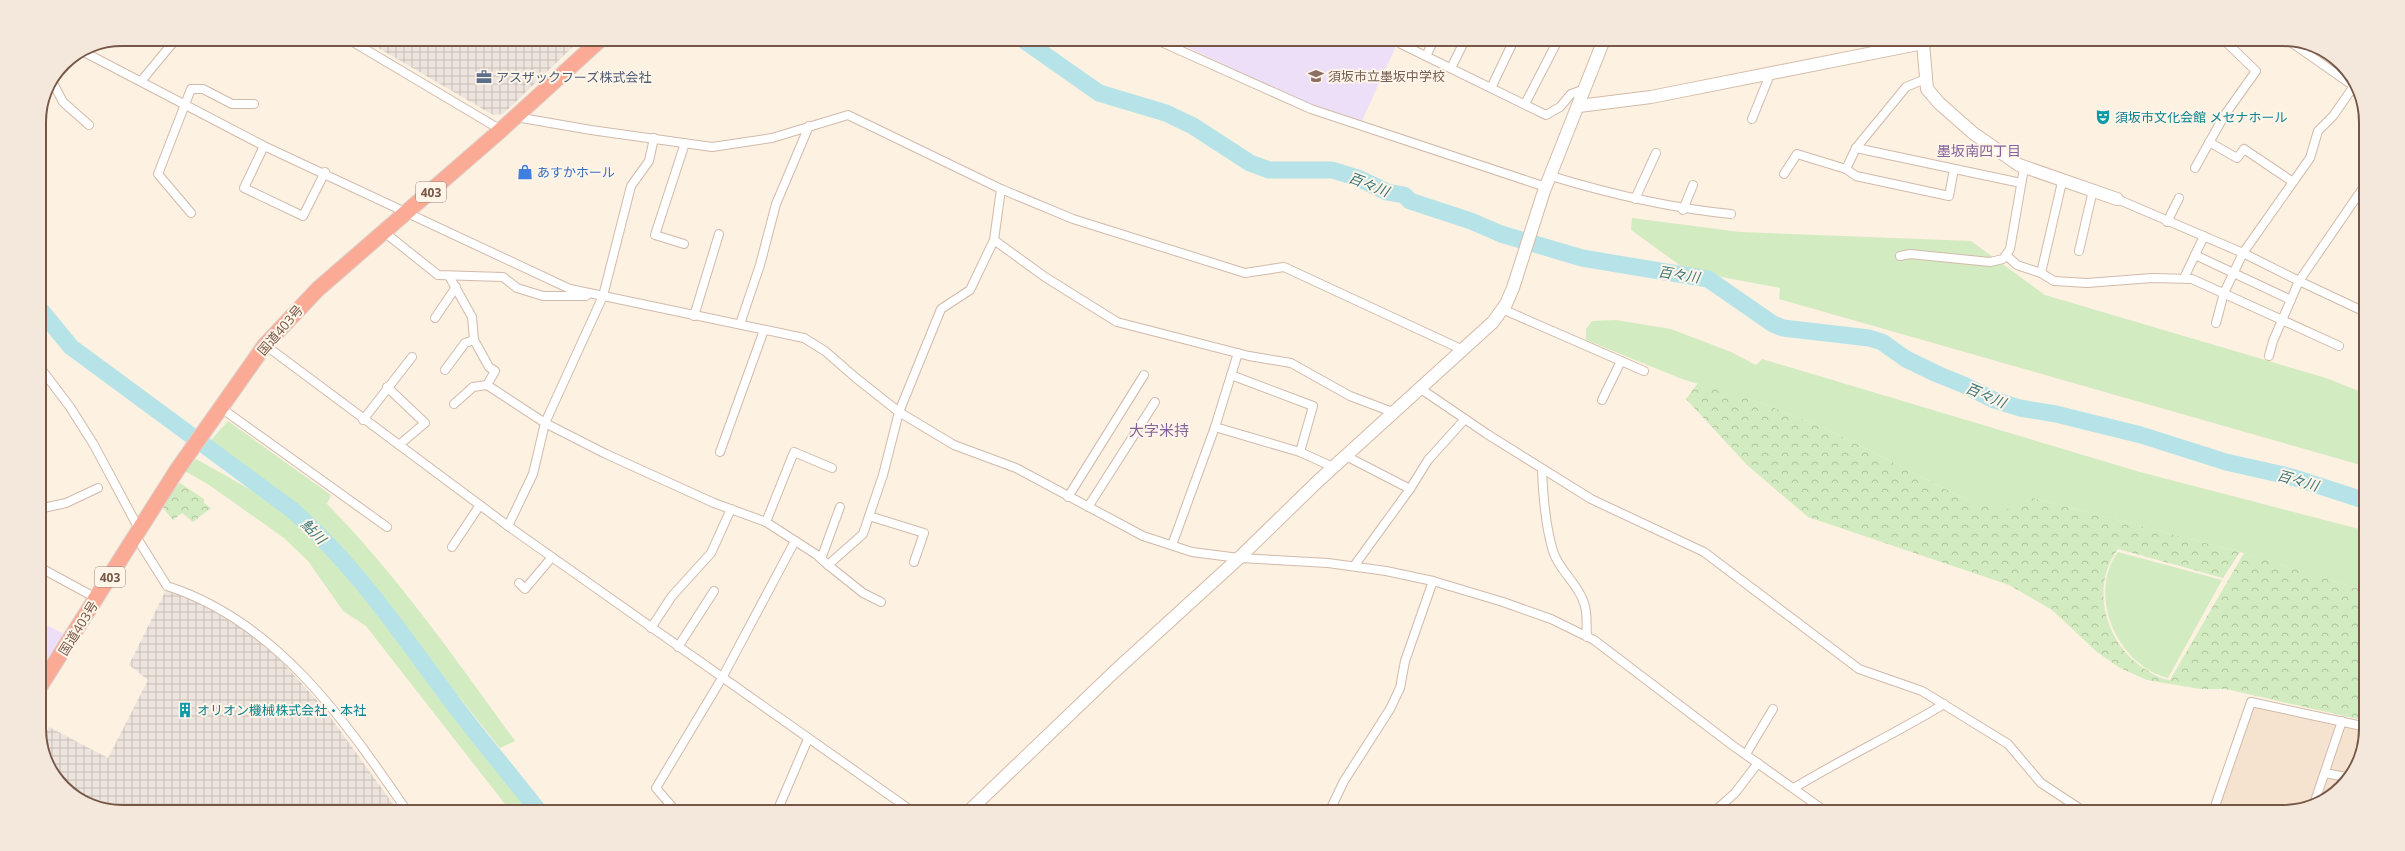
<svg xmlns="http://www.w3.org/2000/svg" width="2405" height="851" font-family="'Open Sans','Noto Sans JP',sans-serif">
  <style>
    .residential { fill: #f5e3d0 }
    .industrial { fill: url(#industrial-grid) }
    .education { fill: #eedff9 }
    .green { fill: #d3ebc0 }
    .forest { fill: url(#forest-crowns) }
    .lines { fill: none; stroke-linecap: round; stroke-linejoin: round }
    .river { stroke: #b5e3e8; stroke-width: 17 }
    .street-casing { stroke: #d1baab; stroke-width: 10 }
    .secondary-casing { stroke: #d4baa8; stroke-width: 14 }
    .highway-casing { stroke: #dbd3cf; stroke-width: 17 }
    .street { stroke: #fff; stroke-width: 8 }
    .secondary { stroke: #fff; stroke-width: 12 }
    .highway { stroke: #fbab95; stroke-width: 15 }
    .labels { text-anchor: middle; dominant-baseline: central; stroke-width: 4; stroke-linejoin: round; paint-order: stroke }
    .shield { fill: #fff5e9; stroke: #9f8678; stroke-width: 1 }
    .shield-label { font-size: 12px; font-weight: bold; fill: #765647 }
    .education-label { font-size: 13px; fill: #785e54; stroke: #fff5e9; text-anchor: start }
    .service-label { font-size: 13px; fill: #4e5e75; stroke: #fff5e9; text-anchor: start }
    .culture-label { font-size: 13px; fill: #0d838f; stroke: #fff5e9; text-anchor: start }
    .shop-label { font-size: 13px; fill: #366cbe; stroke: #fff5e9; text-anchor: start }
    .street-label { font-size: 13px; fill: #765647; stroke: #fff5e9 }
    .neighbourhood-label { font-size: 14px; fill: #85629a; stroke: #fff5e9 }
    .water-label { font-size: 14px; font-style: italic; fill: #3a757c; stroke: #fff5e9 }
    .quarter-label { font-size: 15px; fill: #85629a; stroke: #fff5e9 }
    .rim { fill: none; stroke: #765647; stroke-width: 2 }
  </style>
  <defs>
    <pattern id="industrial-grid" width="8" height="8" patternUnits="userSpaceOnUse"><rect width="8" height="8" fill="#ece4dd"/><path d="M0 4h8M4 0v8" fill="none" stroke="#c4bcb5"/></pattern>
    <pattern id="forest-crowns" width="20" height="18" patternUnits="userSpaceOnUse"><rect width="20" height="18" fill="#d3ebc0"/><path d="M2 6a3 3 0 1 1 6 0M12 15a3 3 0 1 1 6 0" fill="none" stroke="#b0c19e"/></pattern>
  </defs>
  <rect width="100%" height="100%" fill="#fdf1e2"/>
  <!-- residential -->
  <polygon class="residential" points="2252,705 2362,729 2362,756 2333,795 2283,812 2215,812"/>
  <!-- industrial -->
  <g class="industrial">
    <polygon points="363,39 580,40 503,114 493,115"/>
    <polygon points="166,590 204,605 238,624 280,660 323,707 396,808 95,808 56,780 41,740 49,727 108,758 148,680 129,665"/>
  </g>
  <!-- education -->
  <g class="education">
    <polygon points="1173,41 1398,42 1361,123 1324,110"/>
    <polygon points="39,621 64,634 39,674"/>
  </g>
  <!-- green -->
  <g class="green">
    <polygon points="1632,218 1740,232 1971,241 2045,295 2326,378 2364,393 2364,466 1779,299 1780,288 1717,276 1681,266 1631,230"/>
    <polygon points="1616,320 1671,329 1731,352 1756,365 1762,359 2140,472 2363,530 2363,590 2240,552 2033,498 2003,512 1961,497 1829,430 1762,403 1682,379 1586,340 1586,329 1592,321"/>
    <path d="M228 421 331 495 327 504C398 576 456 660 515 741L500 748 332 538 307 514 203 449Z"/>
    <polygon points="196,459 278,505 310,531 350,574 385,618 530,809 508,808 366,626 343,611 308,561 284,538 209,485 185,471"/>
    <path d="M2118 552 2222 580 2168 678C2118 666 2086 595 2118 552Z"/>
  </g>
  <!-- forest -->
  <g class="forest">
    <path d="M1698 383 1762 403 1829 430 1961 497 2003 511 2033 498 2240 552 2223 578 2118 549C2089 587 2106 645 2145 669 2153 674 2160 679 2170 680L2244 553 2363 590 2362 720 2226 689H2200L2147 680 2120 668 2097 652 2052 610 2009 585 1808 517 1747 465 1686 399Z"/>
    <polygon points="180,483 204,499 204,503 211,508 193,522 182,513 173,520 163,508 171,492"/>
  </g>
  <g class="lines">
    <!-- river -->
    <g class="river">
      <polyline points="1025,41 1099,93 1166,113 1193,126 1250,163 1269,170 1332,170 1358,178 1387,192 1404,195 1410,201 1471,221 1501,234 1582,258 1708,279 1773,324 1783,328 1869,338 1882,342 1906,359 1937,374 1964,385 1994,400 2020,408 2056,414 2141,435 2226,462 2292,477 2363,500"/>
      <path d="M39 308 71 347 291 509C355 564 402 635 452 702 479 738 509 773 537 809"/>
    </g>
    <defs>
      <g id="street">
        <polyline points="348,39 501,130"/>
        <polyline points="1159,41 1311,109 1546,187"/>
        <polyline points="2292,43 2355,87"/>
        <polyline points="1401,44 1546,115 1560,107 1571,94 1585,89"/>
        <polyline points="82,51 264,146 570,289 804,338 825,351 856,378 899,412 954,445 1016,468 1143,536 1192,552 1239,558 1328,563 1386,571 1433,581 1503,602 1551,619 1594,640 1732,745 1825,811"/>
        <polyline points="1426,56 1433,42"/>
        <polyline points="1451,68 1464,42"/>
        <polyline points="142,80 176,39"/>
        <polyline points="52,81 63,102 89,125"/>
        <polyline points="1491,88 1513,42"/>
        <polyline points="1525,104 1557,42"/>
        <polyline points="516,117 591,130 712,147 772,138 848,115 1001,189 1073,219 1245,273 1284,267 1463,350"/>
        <polyline points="1752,119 1771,72"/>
        <polyline points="2209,142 2237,158 2244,149 2293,182"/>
        <polyline points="264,146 244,188 303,216 325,172"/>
        <polyline points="1856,148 2021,183"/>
        <polyline points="2195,168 2224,116 2256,71 2227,43"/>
        <polyline points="1846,169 1856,176 1949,196 1954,169"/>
        <polyline points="1784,174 1797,154 1846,169 1856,148 1906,87 1925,79"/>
        <path d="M1551 176C1610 194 1669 208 1731 214"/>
        <polyline points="2062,182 2041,273 2054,281 2087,283 2152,278 2192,279 2339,346"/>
        <polyline points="1635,199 1656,153"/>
        <polyline points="2117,199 2243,253 2299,281 2273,341 2269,356"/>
        <polyline points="1683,210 1693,185"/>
        <polyline points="191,213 158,174 191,89 203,89 232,104 254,104"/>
        <polyline points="2167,222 2179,198"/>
        <polyline points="384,232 438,275 503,277 517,288 543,296 586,296"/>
        <polyline points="994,240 1045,277 1117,322 1249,356 1291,363 1350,396 1395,413"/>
        <polyline points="684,244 655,235 685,143"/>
        <polyline points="2079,251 2093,190"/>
        <polyline points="2006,255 2017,265 2041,273"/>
        <polyline points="2195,255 2291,300"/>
        <polyline points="1900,256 1910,254 1990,262 2003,259 2010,249 2024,168"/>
        <polyline points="449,276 472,317 474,340 489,367 495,371 487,385"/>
        <polyline points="2184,278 2204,236"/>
        <polyline points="1502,309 1644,371"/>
        <polyline points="2365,312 2299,281 2365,185"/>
        <polyline points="694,316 719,234"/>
        <polyline points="435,318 456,287"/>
        <polyline points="2216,323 2224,293 2243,253 2310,158 2318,131 2333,116 2354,86"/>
        <polyline points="740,324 760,265 776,204 809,126"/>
        <polyline points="265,345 508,526 909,809"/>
        <polyline points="39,366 70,407 94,445 139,529"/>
        <polyline points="445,370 465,343 474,340"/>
        <polyline points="1231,375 1313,406 1300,452"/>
        <polyline points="387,387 425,423 399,445"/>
        <polyline points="1421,389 1487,434 1591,499 1704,552 1859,669 1922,691 1974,723 2008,744 2041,783 2085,812"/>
        <polyline points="1602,400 1621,361"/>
        <polyline points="454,404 473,387 487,385 545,423 606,454 714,503 766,522 817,555 828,565 863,534 883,475 899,412 941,309 970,290 994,240 1001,189"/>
        <polyline points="221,408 387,527"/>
        <polyline points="363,420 412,357"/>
        <polyline points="1215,427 1300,452 1333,467"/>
        <polyline points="720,452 764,330"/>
        <polyline points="1346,456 1410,489 1354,566"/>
        <path d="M1542 469C1543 495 1545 525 1553 551 1559 571 1578 583 1584 603 1588 613 1586 626 1587 637"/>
        <polyline points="1410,489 1428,460 1465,419"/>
        <polyline points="1068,497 1144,375"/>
        <polyline points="1088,507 1155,402"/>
        <polyline points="39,509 66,503 98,488"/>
        <polyline points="869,516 924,533 914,562"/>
        <polyline points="766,522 794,452 832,468"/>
        <polyline points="508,526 533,474 545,423 603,296 631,186 649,161 654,138"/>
        <path d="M135 535 167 586C276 621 343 718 405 808"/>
        <polyline points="1172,545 1215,427 1238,353"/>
        <polyline points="452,547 480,505"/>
        <polyline points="821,559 840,507"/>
        <polyline points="828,565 863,593 881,602"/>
        <polyline points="39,567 96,598"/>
        <polyline points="519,583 525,589 552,557"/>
        <polyline points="651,628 672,596 711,553 731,509"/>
        <polyline points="678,647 714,591"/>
        <polyline points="1746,754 1773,709"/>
        <polyline points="2325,773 2346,777"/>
        <path d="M1794 788C1843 758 1895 734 1944 704"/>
        <polyline points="2315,801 2342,721"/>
        <polyline points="674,809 656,788 722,678 795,541"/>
        <polyline points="778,809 808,739"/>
        <polyline points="1330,810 1344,781 1390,709 1400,688 1405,661 1433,581"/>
        <polyline points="1715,811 1735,793 1758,763"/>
        <polyline points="2213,812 2251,702 2362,726"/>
      </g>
      <g id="secondary">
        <polyline points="1923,43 1927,89 1939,103 1973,133 2019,165 2117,199"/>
        <polyline points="1579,106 1651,97 1923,43"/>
        <polyline points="971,809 1114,672 1239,558 1317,482 1493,322 1506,304 1513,288 1544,191 1603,42"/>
      </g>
      <polyline id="highway" points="39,688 177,470 265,345 318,289 501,130 600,40"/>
    </defs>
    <!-- street casing -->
    <use href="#street" class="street-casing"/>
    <!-- secondary casing -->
    <use href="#secondary" class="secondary-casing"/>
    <!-- highway casing -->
    <use href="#highway" class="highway-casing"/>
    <!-- street -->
    <use href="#street" class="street"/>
    <!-- secondary -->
    <use href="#secondary" class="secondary"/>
    <!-- highway -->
    <use href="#highway" class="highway"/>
  </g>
  <!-- icons -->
  <defs>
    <symbol id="school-bare" viewBox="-9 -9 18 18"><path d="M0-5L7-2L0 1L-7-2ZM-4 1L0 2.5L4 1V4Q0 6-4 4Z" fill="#8d6e63" stroke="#fff5e9" stroke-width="2.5" paint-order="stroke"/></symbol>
    <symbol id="office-bare" viewBox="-9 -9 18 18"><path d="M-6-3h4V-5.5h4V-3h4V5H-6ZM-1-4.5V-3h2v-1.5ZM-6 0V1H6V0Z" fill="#5c6f8a" stroke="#fff5e9" stroke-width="2.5" paint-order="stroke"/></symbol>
    <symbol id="theatre-bare" viewBox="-9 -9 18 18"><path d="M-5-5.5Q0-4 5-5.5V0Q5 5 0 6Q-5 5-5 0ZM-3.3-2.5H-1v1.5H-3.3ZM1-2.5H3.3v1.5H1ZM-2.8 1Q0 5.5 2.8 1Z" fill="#0f9aa8" stroke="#fff5e9" stroke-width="2.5" paint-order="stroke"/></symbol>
    <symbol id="shop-bare" viewBox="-9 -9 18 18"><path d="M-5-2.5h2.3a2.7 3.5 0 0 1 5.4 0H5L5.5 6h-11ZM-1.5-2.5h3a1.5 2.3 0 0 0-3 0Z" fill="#3f7fe0" stroke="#fff5e9" stroke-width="2.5" paint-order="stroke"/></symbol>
    <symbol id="building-bare" viewBox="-9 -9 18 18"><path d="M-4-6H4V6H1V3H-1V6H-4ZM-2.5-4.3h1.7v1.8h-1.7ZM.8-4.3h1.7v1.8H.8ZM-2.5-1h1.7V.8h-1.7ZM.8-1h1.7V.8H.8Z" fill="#0f9aa8" stroke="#fff5e9" stroke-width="2.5" paint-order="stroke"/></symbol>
  </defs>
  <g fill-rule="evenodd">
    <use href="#school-bare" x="1305" y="65" width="22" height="22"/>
    <use href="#office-bare" x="473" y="66" width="22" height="22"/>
    <use href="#theatre-bare" x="2092" y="106" width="22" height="22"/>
    <use href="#shop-bare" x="514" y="161" width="22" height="22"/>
    <use href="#building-bare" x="174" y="699" width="22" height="22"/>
  </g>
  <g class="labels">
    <!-- shield labels -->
    <g class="shield">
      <rect x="416" y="182" width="30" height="20" rx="3"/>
      <rect x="95" y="567" width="30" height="20" rx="3"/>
    </g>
    <g class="shield-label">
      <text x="431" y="192">403</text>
      <text x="110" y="577">403</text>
    </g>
    <!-- education labels -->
    <g class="education-label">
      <text x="1328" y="76">須坂市立墨坂中学校</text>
    </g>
    <!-- service labels -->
    <g class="service-label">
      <text x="496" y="77">アスザックフーズ株式会社</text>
    </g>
    <!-- culture labels -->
    <g class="culture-label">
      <text x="2115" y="117">須坂市文化会館 メセナホール</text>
      <text x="197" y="710">オリオン機械株式会社・本社</text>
    </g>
    <!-- shop labels -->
    <g class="shop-label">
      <text x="537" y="172">あすかホール</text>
    </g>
    <!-- street labels -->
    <g class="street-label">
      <text transform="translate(280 330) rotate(-49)">国道403号</text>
      <text transform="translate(78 628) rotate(-58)">国道403号</text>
    </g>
    <!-- neighbourhood labels -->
    <g class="neighbourhood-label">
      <text x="1979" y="150">墨坂南四丁目</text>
    </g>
    <!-- water labels -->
    <g class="water-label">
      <text transform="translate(1369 184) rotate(21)">百々川</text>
      <text transform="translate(1679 274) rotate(9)">百々川</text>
      <text transform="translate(1986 395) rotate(23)">百々川</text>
      <text transform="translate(2298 480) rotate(16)">百々川</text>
      <text transform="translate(314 531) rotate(45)">鮎川</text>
    </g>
    <!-- quarter labels -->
    <g class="quarter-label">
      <text x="1159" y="430">大字米持</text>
    </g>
  </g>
  <!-- crop -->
  <path d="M0 0H2405V851H0ZM122 46H2283A76 76 0 0 1 2359 122V729A76 76 0 0 1 2283 805H122A76 76 0 0 1 46 729V122A76 76 0 0 1 122 46Z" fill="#f4e8dc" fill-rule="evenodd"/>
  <path class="rim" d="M122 46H2283A76 76 0 0 1 2359 122V729A76 76 0 0 1 2283 805H122A76 76 0 0 1 46 729V122A76 76 0 0 1 122 46Z"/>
</svg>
